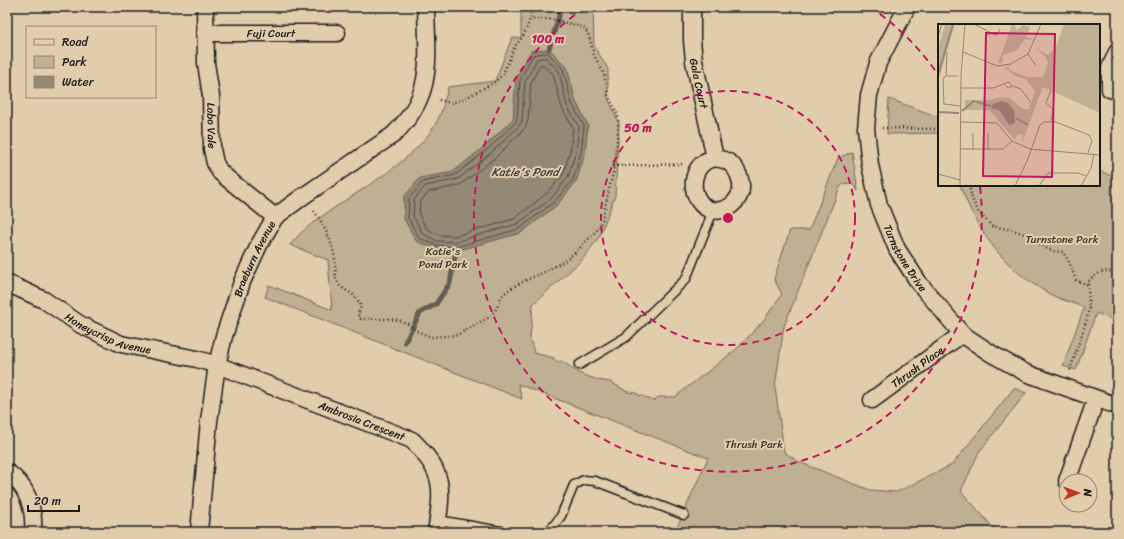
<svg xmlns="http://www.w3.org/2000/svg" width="1124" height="539" font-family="Sriracha,sans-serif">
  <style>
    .green { fill: #c0b093; stroke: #6e6658 }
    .water { fill: #958974; stroke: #655d51 }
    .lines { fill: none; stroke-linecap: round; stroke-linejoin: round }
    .shore { stroke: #4c483f; stroke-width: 1 }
    .stream { stroke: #655d51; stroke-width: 5 }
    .service-casing { stroke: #1c1c1c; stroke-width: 11 }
    .minor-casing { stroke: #1c1c1c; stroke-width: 19 }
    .path { stroke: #1c1c1c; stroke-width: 2.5; stroke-dasharray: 1 3; stroke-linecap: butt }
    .service { stroke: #e1ccab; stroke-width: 8 }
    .minor { stroke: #e1ccab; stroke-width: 16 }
    .ring { fill: none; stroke: #c2185b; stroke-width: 2; stroke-dasharray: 7 5 }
    .labels { text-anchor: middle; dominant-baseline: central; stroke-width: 4; stroke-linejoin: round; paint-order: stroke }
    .street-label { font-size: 11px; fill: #1c1c1c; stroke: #e1ccab }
    .park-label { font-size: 11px; fill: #3d3a34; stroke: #e1ccab }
    .water-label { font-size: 12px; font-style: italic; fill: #403d36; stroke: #e1ccab }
    .inset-river { fill: none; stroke: #958974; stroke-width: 2 }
    .inset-road { fill: none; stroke: #928672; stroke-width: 1 }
    .view { fill: #c2185b; fill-opacity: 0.15; stroke: #c2185b; stroke-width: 2 }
    .inset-edge { fill: none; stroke: #1c1c1c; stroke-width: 2 }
    .centre { fill: #c2185b; stroke: #e1ccab; stroke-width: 2 }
    .ring-label { font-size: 12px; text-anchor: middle; font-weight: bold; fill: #c2185b; stroke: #e1ccab; stroke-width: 4; stroke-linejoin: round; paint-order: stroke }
  </style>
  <rect width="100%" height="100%" fill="#e1ccab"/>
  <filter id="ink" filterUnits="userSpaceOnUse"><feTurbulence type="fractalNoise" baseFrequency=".025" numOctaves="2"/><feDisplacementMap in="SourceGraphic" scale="8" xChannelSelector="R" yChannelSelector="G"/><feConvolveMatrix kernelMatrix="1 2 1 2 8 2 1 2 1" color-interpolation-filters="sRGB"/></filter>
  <g filter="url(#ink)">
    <!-- green -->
    <g class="green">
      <path d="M521 7H593L594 46 608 69V98L619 123 615 196 599 237 582 260 533 304 530 338 534 353 554 358V360L559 362 561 361 581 374 598 380 610 382 628 392 637 393 638 395C644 396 648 399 654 401L658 397H675L738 348 763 321 782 294 774 279 790 230H809L838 158 852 152 858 191 856 187 850 183 843 184 839 189 784 326 775 387 784 452 799 462 870 490 897 492 952 465 1014 388 1026 393 979 452 961 491 997 532H675L708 458 518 384 522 399 265 297 269 285 332 310 328 260 290 245C303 229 318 219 334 208 368 185 414 160 435 125 442 113 445 100 448 87L495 81 512 38H521Z"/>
      <polygon points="889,99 939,117 939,133 887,134"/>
      <path d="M1099 171 1117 178V321L1096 313 1076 370 1063 366 1084 308C1076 304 1067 301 1058 298 1008 274 979 236 960 185H1099Z"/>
    </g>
    <!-- water -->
    <polygon class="water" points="549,49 567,67 576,102 588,125 585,154 576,182 557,205 521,233 456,251 435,249 416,241 404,219 404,197 420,178 453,172 485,146 513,119 516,79 531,51"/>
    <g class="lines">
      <!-- shore -->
      <g class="shore">
        <polygon points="548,53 563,69 572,104 584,126 581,153 573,180 554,202 519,229 456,247 436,245 419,238 408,218 409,198 423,182 455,175 488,149 516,122 517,119 520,80 533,55"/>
        <polygon points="546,58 559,71 567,106 579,127 576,152 568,177 551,199 517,224 455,242 437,241 423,234 413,216 414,200 425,186 458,179 491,153 520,125 522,120 525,82 537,59"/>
        <polygon points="542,64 553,74 562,108 573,128 570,151 563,175 546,194 514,219 455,236 439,235 427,229 419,215 420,202 429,192 456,186 461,184 495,158 525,128 528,120 531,83 540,65"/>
      </g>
      <!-- stream -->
      <g class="stream">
        <polyline points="549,49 559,16 560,7"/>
        <polyline points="405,342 420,313 436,304 450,283 456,251"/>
      </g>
      <defs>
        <g id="service">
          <polyline points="579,365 626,337 686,279 713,211"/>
          <polyline points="438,520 506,532"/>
          <polyline points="545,532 551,529 561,516 574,485 584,480 595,481 684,515"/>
        </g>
        <g id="minor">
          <path id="s1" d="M205 7 206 63 211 96 212 149 215 163 220 172 228 179 275 217"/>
          <path id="s2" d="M692 7V40L694 61 715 158"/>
          <path id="s3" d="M907 7 878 63 869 95 866 128 870 165 879 205 897 249 919 283 962 334 992 354 1026 373 1117 406"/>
          <path id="s4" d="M205 33H337"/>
          <polyline points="1117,52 1110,68 1110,89 1117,91"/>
          <path d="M715 158C718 159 721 159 724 160 737 164 745 184 739 196 737 200 733 204 729 207 699 224 680 178 706 161 709 160 712 159 715 158Z"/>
          <path id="s5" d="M7 283 44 300 81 325 121 344 197 359 217 365 412 440C445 473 443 488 436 532"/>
          <path id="s6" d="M872 400 962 334"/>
          <path d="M7 472C27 485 35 509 33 532"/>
          <polyline points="1067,481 1096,399"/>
          <path id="s7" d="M199 532 209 421 217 365 224 336 242 282 259 245 275 217 302 197 393 135C435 95 427 60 426 7"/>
        </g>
      </defs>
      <!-- service casing -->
      <use href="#service" class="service-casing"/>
      <!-- minor casing -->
      <use href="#minor" class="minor-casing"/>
      <!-- path -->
      <g class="path">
        <polyline points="439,100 451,103 462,100 495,82 503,74 515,46 524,35 530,19 531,7"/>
        <polyline points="882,128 939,129"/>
        <polyline points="613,166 683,164"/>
        <polyline points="969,185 972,199 979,213 992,226 1013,230 1027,235 1041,246 1053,251 1063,252 1069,262 1076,280 1088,285"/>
        <path d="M314 211C324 224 333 244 335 260 336 268 334 277 339 285 342 289 348 291 352 294 356 297 359 302 361 306L358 315 361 319H388L399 320 408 324 417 331 431 337 457 335 490 317 497 308 501 297 507 291 520 283 544 272 564 261 576 252 599 228 602 220 613 173 618 129V115L608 95 604 74 594 55 588 33 583 27 551 19H530"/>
        <path d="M1070 370 1086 322 1089 308 1088 282C1097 272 1104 269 1117 273"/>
      </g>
      <!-- service -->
      <use href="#service" class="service"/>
      <!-- minor -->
      <use href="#minor" class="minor"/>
    </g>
  </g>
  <!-- distance rings -->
  <g class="ring">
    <circle cx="728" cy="218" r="127"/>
    <path d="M870 7A254 254 0 0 1 939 76M980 187A254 254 0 1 1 586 7"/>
  </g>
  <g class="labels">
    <!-- street labels -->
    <g class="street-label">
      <text stroke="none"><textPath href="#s4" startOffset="66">Fuji Court</textPath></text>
      <text stroke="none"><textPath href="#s2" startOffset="77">Gala Court</textPath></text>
      <text stroke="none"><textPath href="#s1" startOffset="119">Lobo Vale</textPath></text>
      <text stroke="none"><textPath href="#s3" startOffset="267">Turnstone Drive</textPath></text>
      <text stroke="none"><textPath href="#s7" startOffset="281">Braeburn Avenue</textPath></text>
      <text stroke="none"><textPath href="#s5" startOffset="114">Honeycrisp Avenue</textPath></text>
      <text stroke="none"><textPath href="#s6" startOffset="56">Thrush Place</textPath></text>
      <text stroke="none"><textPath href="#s5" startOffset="383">Ambrosia Crescent</textPath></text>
    </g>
    <!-- park labels -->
    <g class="park-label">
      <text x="1062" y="239">Turnstone Park</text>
      <text x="443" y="251">Katie's<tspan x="443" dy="13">Pond Park</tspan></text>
      <text x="754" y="444">Thrush Park</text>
    </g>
    <!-- water labels -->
    <g class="water-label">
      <text x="525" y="172">Katie's Pond</text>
    </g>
  </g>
  <!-- overview -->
  <g transform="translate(938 24)">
    <rect width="162" height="162" fill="#e1ccab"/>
    <path d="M7 0H17L0 57V25ZM74 0H77L78 6 86 1 92 3 88 13 95 16 87 15 78 27 65 31 64 39H60ZM126 0H162V89L105 63 84 119 85 110 79 111 77 116 51 86H27V76H53L62 73 72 74 85 85H91L97 67 88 55 77 52 67 44 72 43 71 46 89 53H105L110 39 107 32 97 24 110 31 117 25Z" fill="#c0b093"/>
    <path d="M63 77 70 79 76 86 77 99 71 101 62 87 53 84 55 80Z" fill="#958974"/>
    <path class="inset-river" d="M0 51 15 0M24 87 36 77 53 82M0 88 21 89M78 94 90 101"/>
    <path class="inset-road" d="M36 0 57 11H59L62 5M0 13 4 0M9 28 8 52H19M25 28 59 42 73 40 90 30 103 0M90 30 98 42M8 52 5 55 6 80 23 82M74 62 83 65 93 79M23 64H55L71 58 74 62 70 64 67 61M113 66 108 79 115 85 113 97M23 98 59 99 74 117 92 125 162 131M23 125H65L74 117M35 126V109M50 126V109M0 150 22 156M22 162 23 52 27 0M77 162 89 137 102 101 106 98H118L151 111 154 117 150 129M101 162 110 149H140L148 152M143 162 153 144 156 130"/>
    <path class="view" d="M48 9 117 10 114 153 45 152Z"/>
    <rect width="162" height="162" class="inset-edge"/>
  </g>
  <circle cx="728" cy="218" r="6" class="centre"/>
  <g class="ring-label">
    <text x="548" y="43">100 m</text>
    <text x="638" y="132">50 m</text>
  </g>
  <!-- margin -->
  <rect width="1124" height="539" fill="none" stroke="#e1ccab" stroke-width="24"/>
  <rect x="12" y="12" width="1100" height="515" fill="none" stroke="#1c1c1c" stroke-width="1.5" filter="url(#ink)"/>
  <!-- legend -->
  <rect x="26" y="26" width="130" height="72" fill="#e1ccab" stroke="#928672"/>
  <rect x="34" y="39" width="20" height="6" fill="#e1ccab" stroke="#928672"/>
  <text x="62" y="46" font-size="12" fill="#1c1c1c">Road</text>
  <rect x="34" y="56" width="20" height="12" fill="#c0b093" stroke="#928672"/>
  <text x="62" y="66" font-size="12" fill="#1c1c1c">Park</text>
  <rect x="34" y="76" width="20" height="12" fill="#958974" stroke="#928672"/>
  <text x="62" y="86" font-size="12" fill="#1c1c1c">Water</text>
  <!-- north arrow -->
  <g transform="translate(1078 493) rotate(89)"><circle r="19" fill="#e1ccab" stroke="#928672"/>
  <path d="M0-3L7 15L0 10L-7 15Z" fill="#c8321e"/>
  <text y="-6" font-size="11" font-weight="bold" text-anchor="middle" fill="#1c1c1c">N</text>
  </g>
  <!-- scale -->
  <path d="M28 505v6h51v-6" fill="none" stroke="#1c1c1c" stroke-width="2"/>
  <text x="34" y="505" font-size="12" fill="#1c1c1c" stroke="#e1ccab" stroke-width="3" paint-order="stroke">20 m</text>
</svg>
